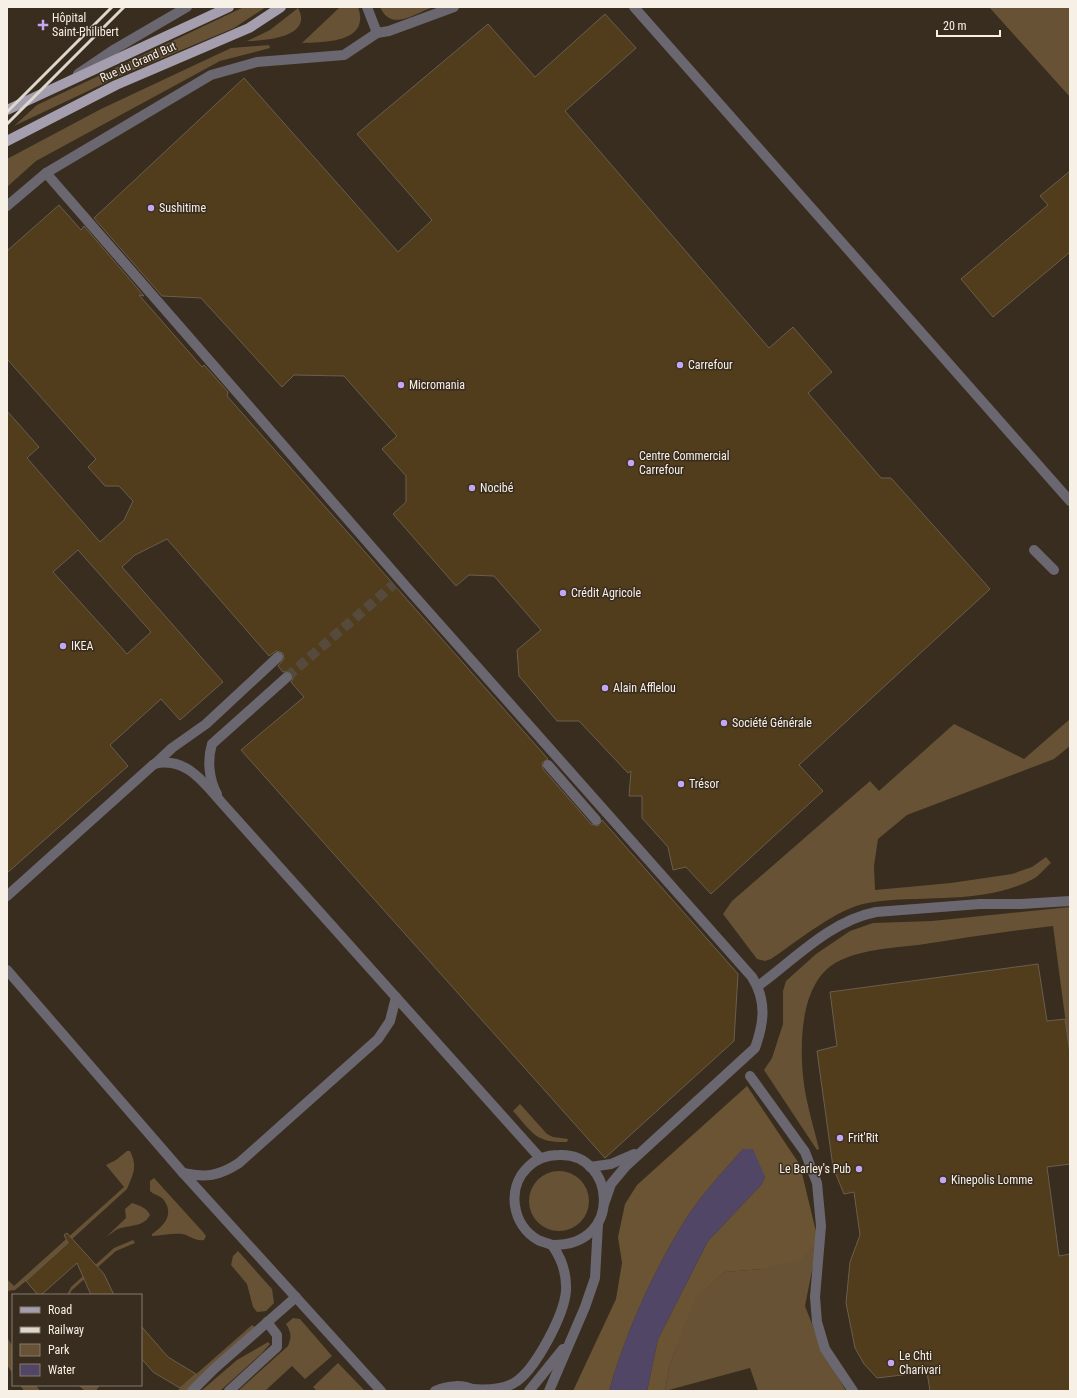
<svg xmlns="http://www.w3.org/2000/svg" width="1077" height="1398" font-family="'Roboto Condensed',sans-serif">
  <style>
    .green { fill: #675235 }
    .forest { fill: #6a5434 }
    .water { fill: #524666 }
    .building { fill: #513c1c; stroke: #6a5e4d; fill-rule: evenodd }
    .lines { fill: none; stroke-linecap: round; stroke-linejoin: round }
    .minor-tunnel { stroke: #554a3c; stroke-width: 10; stroke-dasharray: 10 5; stroke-linecap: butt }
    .minor { stroke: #6a6770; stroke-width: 10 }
    .major { stroke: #a49eaf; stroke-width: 10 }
    .rail { stroke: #ded7cc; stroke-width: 3 }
    .poi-dot { fill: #c3a7f2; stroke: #382d1e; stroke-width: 1.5 }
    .labels { text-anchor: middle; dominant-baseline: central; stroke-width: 3; stroke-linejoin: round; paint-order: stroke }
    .poi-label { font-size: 12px; fill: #f7f0e6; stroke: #382d1e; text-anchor: start }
    .street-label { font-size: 12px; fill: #f7f0e6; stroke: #382d1e }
  </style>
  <rect width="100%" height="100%" fill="#382d1e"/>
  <!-- green -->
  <g class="green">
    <polygon points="244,7 266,7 234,28 122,75 14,126 37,105"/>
    <path d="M340 7H358C371 43 324 42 302 43Z"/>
    <path d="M380 7H433C414 14 391 32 380 7Z"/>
    <polygon points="989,7 1070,7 1070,97"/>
    <path d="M298 8C314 37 265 41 247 41L270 30Z"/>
    <polygon points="269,45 270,48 220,61 36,161 7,187 7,159 101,109 231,48"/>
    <path d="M1070 719V746L1054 759 907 815 878 839 874 866 875 890 951 883 1012 874 1032 867 1046 857 1051 863C1045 868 1039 876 1033 879 983 906 922 894 868 903 837 908 798 941 771 959L765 961 757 959 723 914 732 901 870 781 879 791 954 724 1024 759Z"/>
    <path d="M1070 907V1054L1053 926C1007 931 963 938 918 945 892 948 865 949 841 960 799 978 799 1046 804 1084 807 1106 814 1128 819 1149L817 1150 764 1070 772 1058 783 1024V991L786 981 816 954 850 931 873 923 932 921Z"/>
    <path d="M520 1104 547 1134 553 1137 568 1139 567 1142C535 1143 533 1133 513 1111Z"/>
    <path d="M127 1151H130C138 1167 133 1174 127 1189L26 1281 15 1290 7 1291V1279L14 1286 124 1187 106 1165 116 1160Z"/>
    <circle cx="559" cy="1201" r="30"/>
    <path d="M154 1178 203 1232 206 1236 204 1240C196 1242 189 1235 182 1234 171 1233 162 1236 152 1236V1234C164 1226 175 1214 163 1199 159 1195 154 1195 150 1191V1181Z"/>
    <path d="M132 1203C140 1206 146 1207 150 1215 144 1227 129 1225 118 1229 114 1231 109 1235 105 1238L126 1218 125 1209Z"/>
    <polygon points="133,1240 135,1243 116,1251 72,1290 69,1295 67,1295 71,1287 114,1248"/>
    <polygon points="818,1240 805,1306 821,1347 846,1391 758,1391 750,1368 665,1391 669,1367 694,1298 725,1272 762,1269"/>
    <polygon points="238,1251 272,1289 274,1303 266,1311 257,1312 253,1307 247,1284 231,1265 233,1256"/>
    <path d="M293 1318 300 1319 332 1356 305 1379 292 1366 265 1391H238L288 1346C292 1337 291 1332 286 1324Z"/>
    <polygon points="252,1325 255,1327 186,1391 177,1391"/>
    <polygon points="7,1337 13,1347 13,1374 7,1365"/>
    <polygon points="268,1342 270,1344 261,1354 220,1391 201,1391 237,1360"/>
    <polygon points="338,1363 365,1391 317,1391 313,1387"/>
    <polygon points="20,1385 36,1385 40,1391 24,1391"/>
    <polygon points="78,1385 100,1385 96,1391 85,1391"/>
  </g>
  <!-- forest -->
  <path class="forest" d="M747 1086 800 1165 818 1240 801 1260 762 1269 725 1272 695 1298 669 1367 665 1391H647L658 1339 708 1241 761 1185 765 1177 743 1149C723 1172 700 1196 684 1222 652 1274 626 1332 609 1391H573L616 1299 622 1263 618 1237 625 1204 637 1185Z"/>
  <!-- water -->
  <path class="water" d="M743 1149H753L765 1177 761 1185 708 1241 658 1339 647 1391H609C626 1332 652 1274 684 1222 700 1196 723 1172 743 1149Z"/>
  <!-- building -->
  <g class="building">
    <polygon points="605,14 636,48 565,111 769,348 793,327 832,372 808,393 881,478 891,478 990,589 799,765 823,791 711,894 686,867 673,870 668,847 642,818 642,796 629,796 631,771 628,773 579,721 557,721 519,676 517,650 541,630 494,576 469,575 456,586 393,514 406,502 406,476 382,449 397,436 344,376 294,375 282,387 201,298 162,296 94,218 244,78 398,252 432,220 357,134 488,24 535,77"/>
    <polygon points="1070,171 1070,252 993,317 961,279 1048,205 1040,196"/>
    <path d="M59 205 81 230 84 226 144 296 139 295 202 367 204 365 228 392 227 396 548 759 542 763 543 769 591 824 598 826 602 820 738 974 734 1041 605 1158 241 750 304 697 291 682 293 679 292 673 289 671 283 672 278 666 284 659 283 653 276 651 269 656 167 539 135 555 122 567 223 682 180 720 161 699 110 745 128 766 7 873V411L39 447 27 458 100 542 124 520 133 501 119 486H105L88 467 96 459 7 359V251ZM78 550 151 632 127 654 53 572Z"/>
    <polygon points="1038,964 1047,1021 1065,1019 1070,1054 1070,1164 1047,1167 1059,1256 1070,1254 1070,1391 930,1391 927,1372 877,1378 864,1364 855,1348 846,1303 850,1262 860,1235 854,1192 844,1194 833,1167 817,1051 837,1046 830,992"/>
    <polygon points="67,1233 104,1274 114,1295 91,1295 77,1263 41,1295 38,1295 26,1281 68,1243 64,1235"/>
    <polygon points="141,1326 168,1357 196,1374 180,1388 153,1372 141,1358"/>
  </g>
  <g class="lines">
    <!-- minor-tunnel -->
    <polyline class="minor-tunnel" points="287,677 394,584"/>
    <!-- minor -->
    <g class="minor">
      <polyline points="367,7 377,33"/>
      <polyline points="634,7 1070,501"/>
      <polyline points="78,74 115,49 187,7"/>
      <path d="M46 173 410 591 752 977C767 1001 764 1023 755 1048L626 1166 611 1184 604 1204"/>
      <polyline points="7,206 46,173 211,75 257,62 344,55 377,33 389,31 454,7"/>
      <polyline points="1034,550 1054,570"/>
      <polyline points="155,764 172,748 206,724 278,657"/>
      <polyline points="548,765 596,820"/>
      <path d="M217 794C209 780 207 760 212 744L287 677"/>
      <path d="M7 896 154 764C186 756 204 783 222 803L540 1158"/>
      <polyline points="7,970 183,1173 381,1391"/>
      <path d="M758 986C795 959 830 921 876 912L980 904H1021L1070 901"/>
      <polyline points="750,1076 805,1152 817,1183 821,1226 815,1297 817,1322 825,1349 853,1391"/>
      <polyline points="590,1167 611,1164 634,1154"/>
      <path d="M183 1173C206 1178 219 1176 239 1163L378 1039 390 1021 396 997"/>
      <path d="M472 1389C486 1390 501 1390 514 1383 535 1371 564 1315 566 1291 567 1273 562 1259 552 1245 547 1243 542 1242 538 1240 512 1225 506 1188 528 1167 536 1159 547 1155 559 1155 615 1152 625 1246 552 1245"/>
      <polyline points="192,1391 214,1369 296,1297"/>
      <polyline points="229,1391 277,1347 277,1335 267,1322"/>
      <path d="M435 1391C448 1385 463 1384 476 1391"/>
      <polyline points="529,1391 563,1349"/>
      <polyline points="549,1391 585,1307 595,1278 598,1224"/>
    </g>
    <!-- major -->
    <g class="major">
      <polyline points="7,110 229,7"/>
      <polyline points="7,141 116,85 249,28 281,7"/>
    </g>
    <!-- rail -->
    <g class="rail">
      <polyline points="7,112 112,7"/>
      <polyline points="7,124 124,7"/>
    </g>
  </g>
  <!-- markers -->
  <g class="poi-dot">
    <path d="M41 19h4v4h4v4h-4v4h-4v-4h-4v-4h4z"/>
    <circle cx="151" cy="208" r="4"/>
    <circle cx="680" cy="365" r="4"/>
    <circle cx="401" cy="385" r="4"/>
    <circle cx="631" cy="463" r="4"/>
    <circle cx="472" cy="488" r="4"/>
    <circle cx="563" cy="593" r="4"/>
    <circle cx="63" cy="646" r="4"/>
    <circle cx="605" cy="688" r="4"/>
    <circle cx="724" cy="723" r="4"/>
    <circle cx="681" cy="784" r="4"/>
    <circle cx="840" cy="1138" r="4"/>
    <circle cx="859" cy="1169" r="4"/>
    <circle cx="943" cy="1180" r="4"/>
    <circle cx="891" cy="1363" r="4"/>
  </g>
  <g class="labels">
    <!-- poi labels -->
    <g class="poi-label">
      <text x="52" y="18">Hôpital<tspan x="52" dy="14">Saint-Philibert</tspan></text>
      <text x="159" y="208">Sushitime</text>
      <text x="688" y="365">Carrefour</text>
      <text x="409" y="385">Micromania</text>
      <text x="639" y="456">Centre Commercial<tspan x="639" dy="14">Carrefour</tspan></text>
      <text x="480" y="488">Nocibé</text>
      <text x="571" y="593">Crédit Agricole</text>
      <text x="71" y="646">IKEA</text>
      <text x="613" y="688">Alain Afflelou</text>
      <text x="732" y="723">Société Générale</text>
      <text x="689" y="784">Trésor</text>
      <text x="848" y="1138">Frit'Rit</text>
      <text x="851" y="1169" text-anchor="end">Le Barley's Pub</text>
      <text x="951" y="1180">Kinepolis Lomme</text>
      <text x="899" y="1356">Le Chti<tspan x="899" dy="14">Charivari</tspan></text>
    </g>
    <!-- street labels -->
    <g class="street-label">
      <text transform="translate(138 62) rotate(-24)">Rue du Grand But</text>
    </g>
  </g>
  <!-- border -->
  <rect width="1077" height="1398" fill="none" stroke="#f7f0e6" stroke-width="16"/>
  <!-- legend -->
  <rect x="12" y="1294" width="130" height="92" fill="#382d1e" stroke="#847b6e"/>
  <rect x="20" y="1307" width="20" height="6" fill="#a49eaf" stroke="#847b6e"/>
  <text x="48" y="1314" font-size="12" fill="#f7f0e6">Road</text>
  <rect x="20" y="1327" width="20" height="6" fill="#ded7cc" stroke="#847b6e"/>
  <text x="48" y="1334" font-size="12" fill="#f7f0e6">Railway</text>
  <rect x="20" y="1344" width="20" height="12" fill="#675235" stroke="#847b6e"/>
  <text x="48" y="1354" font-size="12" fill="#f7f0e6">Park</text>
  <rect x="20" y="1364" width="20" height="12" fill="#524666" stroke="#847b6e"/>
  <text x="48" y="1374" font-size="12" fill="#f7f0e6">Water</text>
  <!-- scale -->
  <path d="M937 30v6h63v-6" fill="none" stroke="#f7f0e6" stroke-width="2"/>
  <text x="943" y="30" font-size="12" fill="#f7f0e6" stroke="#382d1e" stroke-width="3" paint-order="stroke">20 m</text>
</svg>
